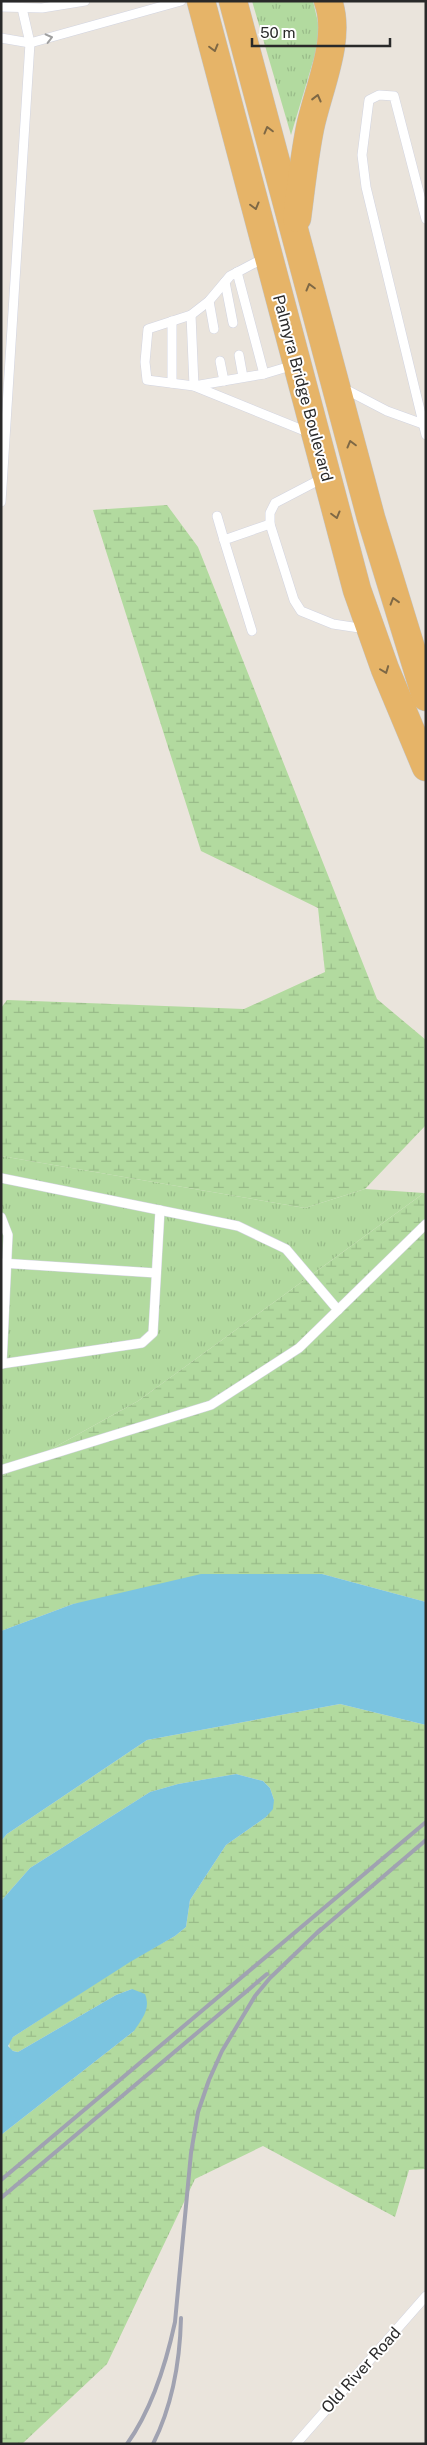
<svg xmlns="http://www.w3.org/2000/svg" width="427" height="2445" font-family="'Public Sans',sans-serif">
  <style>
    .grass { fill: url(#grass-tufts) }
    .wetland { fill: url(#wetland-marsh) }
    .water { fill: #7bc4e0 }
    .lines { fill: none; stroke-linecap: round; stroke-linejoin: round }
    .service-casing { stroke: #d2d4e0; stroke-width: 10 }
    .trunk-casing { stroke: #c3c3c3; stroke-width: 29 }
    .service { stroke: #fff; stroke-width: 9 }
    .trunk { stroke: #e6b468; stroke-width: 28 }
    .rail { stroke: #a0a2b1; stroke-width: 4 }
    .oneway { stroke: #9f9f9f }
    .oneway2 { stroke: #7e6845 }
    .labels { text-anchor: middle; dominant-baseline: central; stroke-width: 4; stroke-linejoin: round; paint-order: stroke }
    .street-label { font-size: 16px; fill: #292929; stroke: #fff }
  </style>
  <defs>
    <pattern id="grass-tufts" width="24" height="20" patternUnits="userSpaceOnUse" patternTransform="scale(1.25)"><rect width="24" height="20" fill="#b2da9f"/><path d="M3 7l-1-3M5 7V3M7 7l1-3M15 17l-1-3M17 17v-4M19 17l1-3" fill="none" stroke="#99bb89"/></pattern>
    <pattern id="wetland-marsh" width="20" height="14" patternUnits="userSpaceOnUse" patternTransform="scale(1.25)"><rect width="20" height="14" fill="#b2da9f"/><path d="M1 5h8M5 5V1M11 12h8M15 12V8" fill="none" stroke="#99bb89"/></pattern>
  </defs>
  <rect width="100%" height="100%" fill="#eae4dc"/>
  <!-- grass -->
  <g class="grass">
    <polygon points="252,1 313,1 321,35 291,135"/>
    <polygon points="1,1156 305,1208 365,1189 424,1193 138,1401 1,1477"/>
  </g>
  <!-- wetland -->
  <g class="wetland">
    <polygon points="167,505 198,547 377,999 426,1040 426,1125 365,1189 305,1208 1,1156 1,1008 7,1000 244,1009 325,972 318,908 201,851 93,510"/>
    <polygon points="424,1193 426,1193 426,1602 322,1574 73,1604 1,1631 1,1477 138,1401"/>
    <polygon points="340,1704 426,1725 426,2169 409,2170 395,2217 263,2146 195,2179 107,2364 22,2444 1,2444 1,2135 134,2031 132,1989 116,1995 18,2052 10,2050 9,2042 13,2037 130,1961 175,1936 186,1927 190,1900 226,1845 266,1817 274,1800 270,1788 263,1781 236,1774 178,1784 150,1792 30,1868 1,1901 1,1841 7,1834 147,1740"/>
  </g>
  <!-- water -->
  <g class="water">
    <polygon points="201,1574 322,1574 426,1602 426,1725 340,1704 147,1740 7,1834 1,1841 1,1631 73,1604"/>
    <path d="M236 1774 263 1781 270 1788 274 1800 273 1809 266 1817 226 1845 190 1900 186 1927 175 1936 130 1962 13 2037 8 2046 13 2051 18 2052 116 1995 132 1989 145 1994C151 2009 142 2019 134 2031L1 2135V1901L30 1868 150 1792 178 1784Z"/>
  </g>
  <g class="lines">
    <defs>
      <g id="service">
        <polyline points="1,7 42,8 85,1"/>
        <polyline points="1,38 30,43 181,1"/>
        <polyline points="426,219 394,96 379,95 369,100 362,155 366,187 426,435"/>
        <polyline points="266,257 230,276 209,301 191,315 148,329 145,362 147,380 194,386 310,433"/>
        <polyline points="237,272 264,374"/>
        <polyline points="225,282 233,323"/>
        <polyline points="209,301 214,329"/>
        <polyline points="191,315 194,386 264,374 294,365"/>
        <polyline points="239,355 243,377"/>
        <polyline points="220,361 224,381"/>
        <polyline points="172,383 172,321"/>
        <polyline points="341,387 387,411 423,424"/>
        <polyline points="323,478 275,503 270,513 270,524 294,600 301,611 333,624 366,629"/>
        <polyline points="1,502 30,43 22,8"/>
        <polyline points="217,516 224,540"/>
        <polyline points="252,631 224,540 270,524"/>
        <polyline points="1,1178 238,1226 286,1249 338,1310"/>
        <polyline points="1,1217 8,1235 2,1364"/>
        <polyline points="1,1263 156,1273"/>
        <polyline points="1,1364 142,1343 153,1333 160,1210"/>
        <polyline points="1,1470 211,1405 299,1348 426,1224"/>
        <polyline points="296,2444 426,2296"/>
      </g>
      <g id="trunk">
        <polyline points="201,1 357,590 385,669 426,767"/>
        <polyline points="233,1 371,518 426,697"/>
        <path d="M297 218C301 188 304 158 310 128 318 89 342 39 328 1"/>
      </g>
    </defs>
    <!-- service casing -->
    <use href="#service" class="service-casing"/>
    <!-- trunk casing -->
    <use href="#trunk" class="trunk-casing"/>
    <!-- service -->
    <use href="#service" class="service"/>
    <!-- trunk -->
    <use href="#trunk" class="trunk"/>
    <!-- rail -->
    <g class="rail">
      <polyline points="317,1933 426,1840"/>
      <polyline points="1,2180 426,1822"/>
      <polyline points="1,2198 267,1974"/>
      <path d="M127 2444C152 2409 166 2364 175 2322L191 2153 198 2112 209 2080 222 2051 255 1996 270 1978 321 1929"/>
      <path d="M153 2444C172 2406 180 2360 181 2318"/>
    </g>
  </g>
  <!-- one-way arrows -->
  <defs><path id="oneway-chevron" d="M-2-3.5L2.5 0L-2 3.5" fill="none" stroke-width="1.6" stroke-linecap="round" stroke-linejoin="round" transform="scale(1.25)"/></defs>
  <use class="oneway" href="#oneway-chevron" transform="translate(49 38) rotate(-14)"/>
  <g class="oneway2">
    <use href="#oneway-chevron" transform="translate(214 48) rotate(75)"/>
    <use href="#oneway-chevron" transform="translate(317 98) rotate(-76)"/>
    <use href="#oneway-chevron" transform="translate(268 130) rotate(-105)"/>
    <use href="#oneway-chevron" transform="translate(255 206) rotate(75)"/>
    <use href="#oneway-chevron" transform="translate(310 287) rotate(-105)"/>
    <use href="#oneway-chevron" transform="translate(351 444) rotate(-105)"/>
    <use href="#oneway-chevron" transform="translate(336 515) rotate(75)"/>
    <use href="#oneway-chevron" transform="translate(394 601) rotate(-107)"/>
    <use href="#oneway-chevron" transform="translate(385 670) rotate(69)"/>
  </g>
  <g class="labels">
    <!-- street labels -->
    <g class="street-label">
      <text transform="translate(303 388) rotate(75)">Palmyra Bridge Boulevard</text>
      <text transform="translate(361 2370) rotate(-48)">Old River Road</text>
    </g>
  </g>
  <!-- border -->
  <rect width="427" height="2445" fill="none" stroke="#292929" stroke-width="5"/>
  <!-- scale -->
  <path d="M252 38v8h138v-8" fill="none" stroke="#292929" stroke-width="2.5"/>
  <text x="260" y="38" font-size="15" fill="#292929" stroke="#ffffff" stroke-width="4" paint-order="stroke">50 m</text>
</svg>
